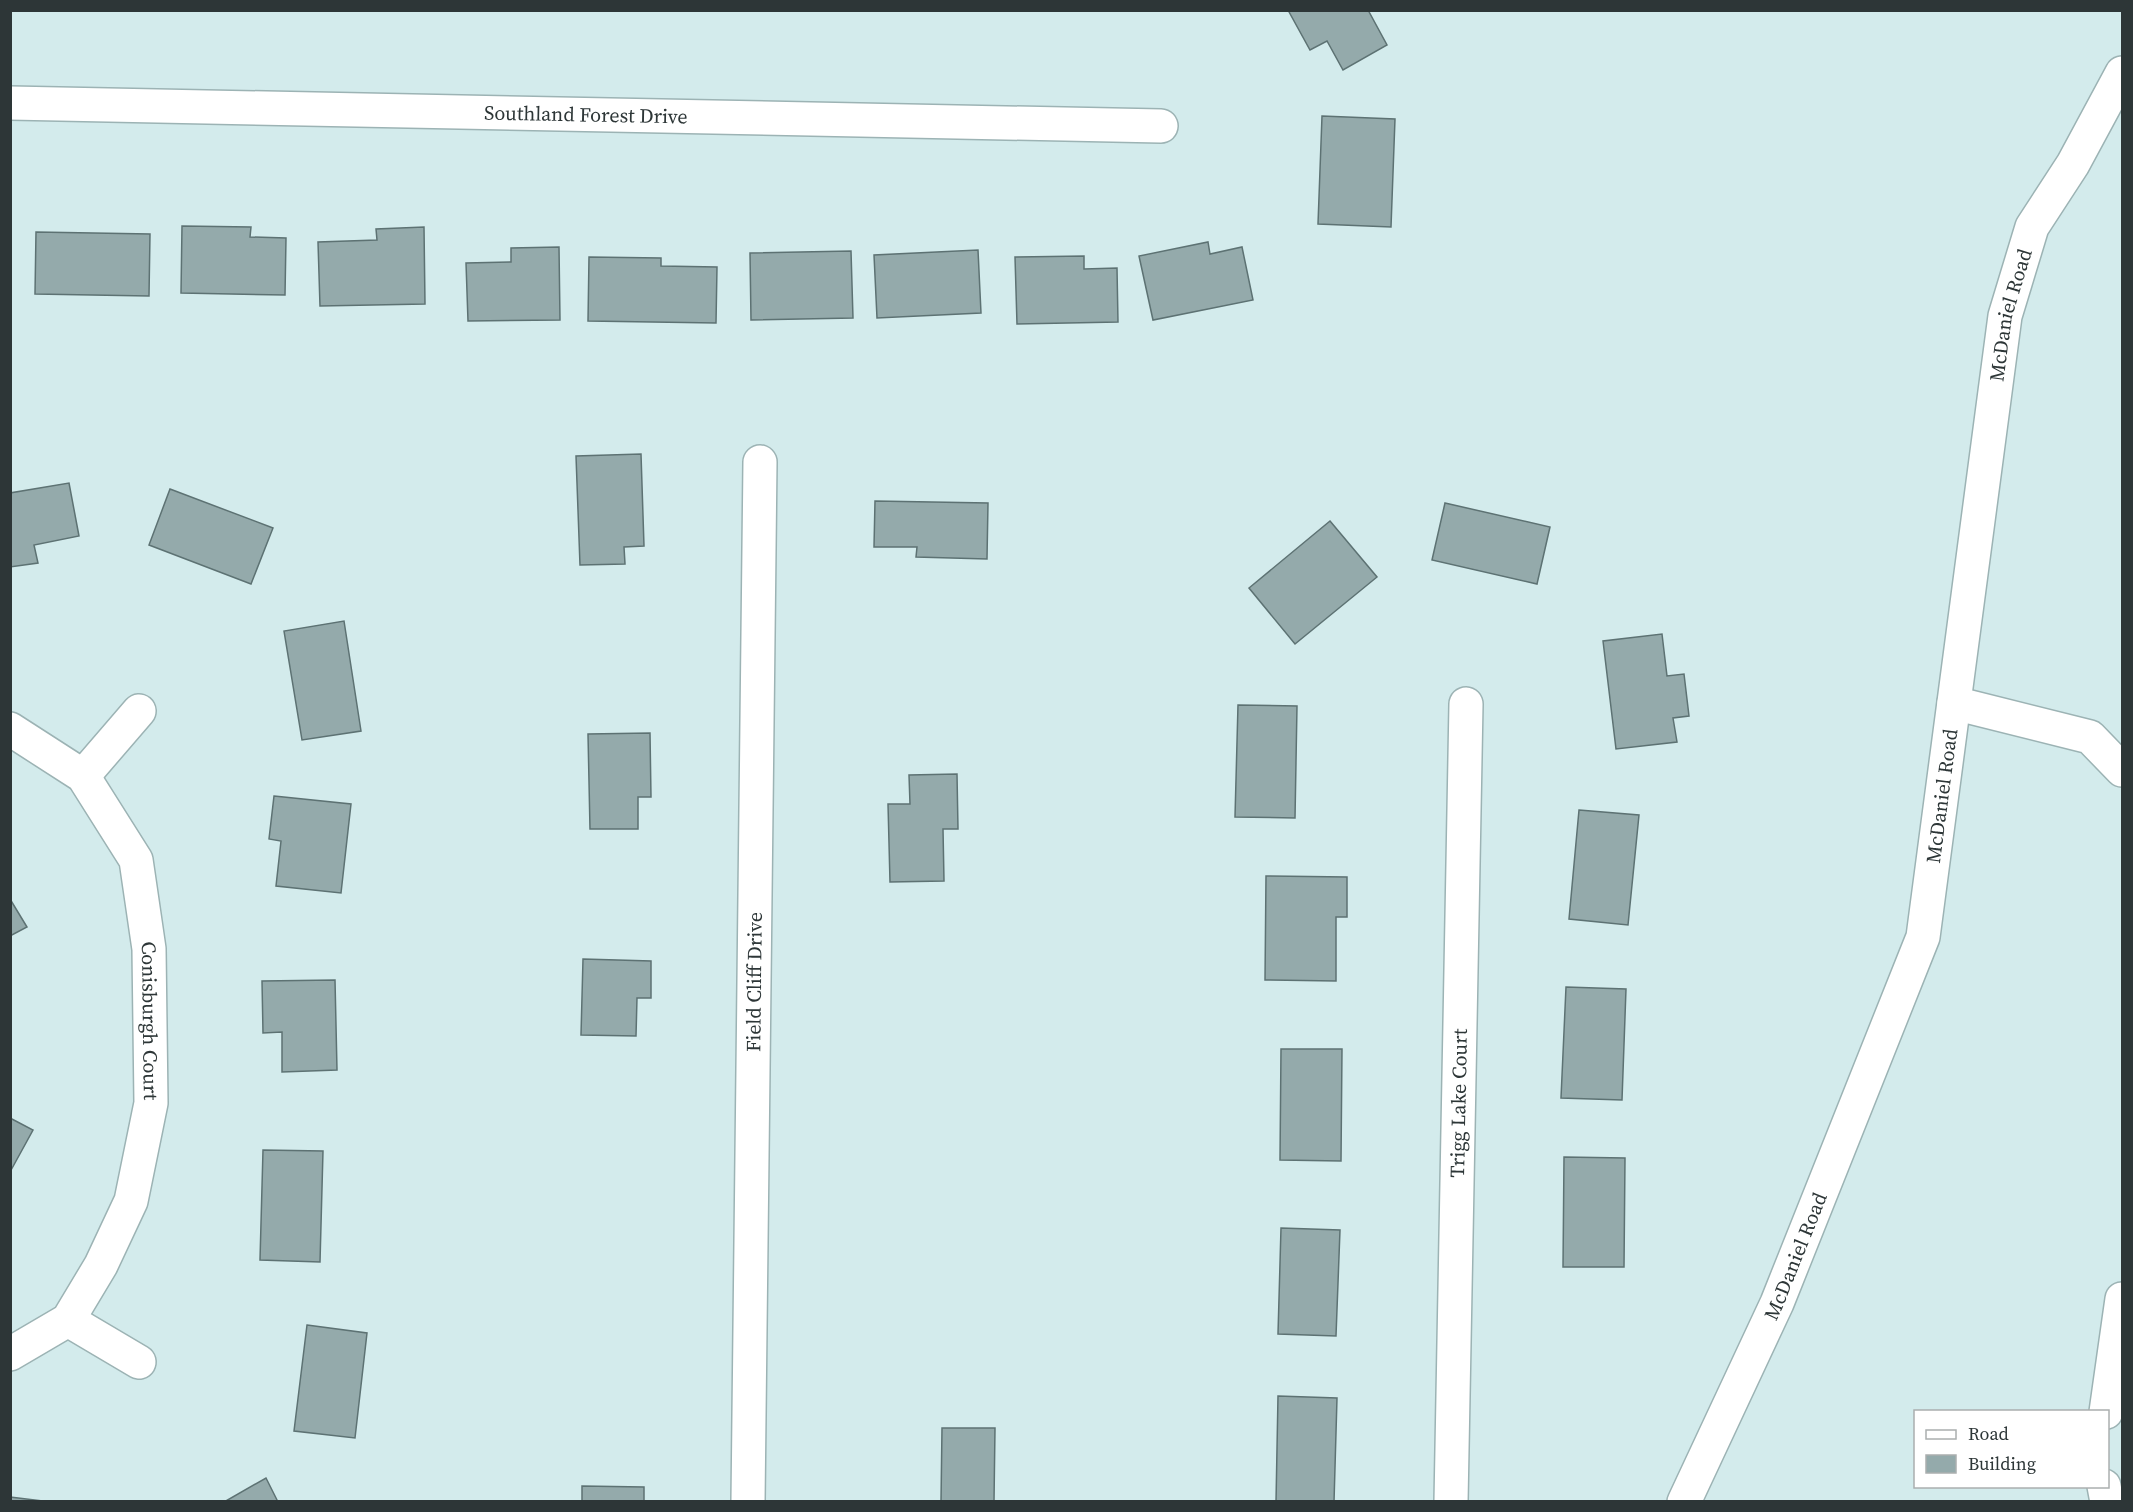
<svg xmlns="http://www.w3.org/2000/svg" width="2133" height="1512" font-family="'Source Serif 4',serif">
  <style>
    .building { fill: #94aaab; stroke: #5d7273; stroke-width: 1.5 }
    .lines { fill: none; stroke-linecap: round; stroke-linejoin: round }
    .minor-casing { stroke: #9cb3b4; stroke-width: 36 }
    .minor { stroke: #fff; stroke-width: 33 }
    .labels { text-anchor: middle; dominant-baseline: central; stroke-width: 6; stroke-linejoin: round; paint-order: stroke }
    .street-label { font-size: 20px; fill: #2d3637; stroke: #fff }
  </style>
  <rect width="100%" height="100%" fill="#d3ebec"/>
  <!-- building -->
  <g class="building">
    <polygon points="1288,10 1368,10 1387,45 1343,70 1327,41 1310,50"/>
    <polygon points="1322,116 1395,119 1391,227 1318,224"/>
    <polygon points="182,226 251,227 250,237 286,238 285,295 181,293"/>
    <polygon points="424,227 425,304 320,306 318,242 377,240 376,229"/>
    <polygon points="36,232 150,234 149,296 35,294"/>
    <polygon points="1208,242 1210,254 1242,247 1253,300 1153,320 1139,256"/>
    <polygon points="559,247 560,320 468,321 466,263 511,262 511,248"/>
    <polygon points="978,250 981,313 877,318 874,255"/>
    <polygon points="851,251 853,318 751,320 750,253"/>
    <polygon points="1084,256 1084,269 1117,268 1118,322 1017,324 1015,257"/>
    <polygon points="589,257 661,258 661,266 717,267 716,323 588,321"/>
    <polygon points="641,454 644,546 624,547 625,564 580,565 576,456"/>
    <polygon points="69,483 79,536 34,545 38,563 10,567 10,493"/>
    <polygon points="170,489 273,528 251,584 149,545"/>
    <polygon points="875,501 988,503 987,559 916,557 917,547 874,547"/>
    <polygon points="1445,503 1550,527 1537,584 1432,560"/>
    <polygon points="1330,521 1377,577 1295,644 1249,588"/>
    <polygon points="344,621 361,731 302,740 284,631"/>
    <polygon points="1662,634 1667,676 1684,674 1689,716 1673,718 1677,742 1616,749 1603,641"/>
    <polygon points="1238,705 1297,706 1295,818 1235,817"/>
    <polygon points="650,733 651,797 638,797 638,829 590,829 588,734"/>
    <polygon points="957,774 958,829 943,829 944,881 890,882 888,804 910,804 909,775"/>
    <polygon points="274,796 351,804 341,893 276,886 281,841 269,839"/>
    <polygon points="1579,810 1639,815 1628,925 1569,919"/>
    <polygon points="1266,876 1347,877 1347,917 1336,917 1336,981 1265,980"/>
    <polygon points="10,899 27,927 10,936"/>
    <polygon points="583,959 651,961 651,998 637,998 636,1036 581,1035"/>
    <polygon points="335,980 337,1070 282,1072 282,1032 263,1033 262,981"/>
    <polygon points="1566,987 1626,989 1622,1100 1561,1098"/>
    <polygon points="1281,1049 1342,1049 1341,1161 1280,1160"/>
    <polygon points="10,1118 33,1130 10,1172"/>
    <polygon points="263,1150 323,1151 320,1262 260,1260"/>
    <polygon points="1564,1157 1625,1158 1624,1267 1563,1267"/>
    <polygon points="1281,1228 1340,1230 1336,1336 1278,1334"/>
    <polygon points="307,1325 367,1333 355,1438 294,1431"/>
    <polygon points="1278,1396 1337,1398 1334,1502 1276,1502"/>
    <polygon points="942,1428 995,1428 994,1502 941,1502"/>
    <polygon points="266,1478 278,1502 224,1502"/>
    <polygon points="582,1486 644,1487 644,1502 582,1502"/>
    <polygon points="10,1497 51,1502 10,1502"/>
  </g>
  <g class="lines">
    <defs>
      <g id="minor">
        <path id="s1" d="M10 103 1161 126"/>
        <polyline points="1954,703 2090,737 2122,770"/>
        <path id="s2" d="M10 729 83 776 136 860 149 949 151 1103 131 1201 101 1265 68 1320 10 1354"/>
        <polyline points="83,776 139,711"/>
        <polyline points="68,1320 139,1362"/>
        <polyline points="2106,1412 2122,1299"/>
        <polyline points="2104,1486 2107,1502"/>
        <path id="s3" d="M748 1502 760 462"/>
        <path id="s4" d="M1451 1502 1466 704"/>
        <path id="s5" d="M1684 1502 1777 1303 1923 937 2005 316 2032 227 2073 164 2122 73"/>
      </g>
    </defs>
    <!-- minor casing -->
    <use href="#minor" class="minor-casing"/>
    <!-- minor -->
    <use href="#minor" class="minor"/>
  </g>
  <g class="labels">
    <!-- street labels -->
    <g class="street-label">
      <text stroke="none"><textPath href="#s1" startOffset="576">Southland Forest Drive</textPath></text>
      <text stroke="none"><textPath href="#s5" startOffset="1242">McDaniel Road</textPath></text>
      <text stroke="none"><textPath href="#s5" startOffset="756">McDaniel Road</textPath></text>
      <text stroke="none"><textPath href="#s3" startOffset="520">Field Cliff Drive</textPath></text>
      <text stroke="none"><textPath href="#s2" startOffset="348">Conisburgh Court</textPath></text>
      <text stroke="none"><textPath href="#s4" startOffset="399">Trigg Lake Court</textPath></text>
      <text stroke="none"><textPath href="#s5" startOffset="270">McDaniel Road</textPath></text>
    </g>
  </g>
  <!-- border -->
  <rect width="2133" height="1512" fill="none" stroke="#2d3637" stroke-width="24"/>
  <!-- legend -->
  <rect x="1914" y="1410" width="195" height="78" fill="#ffffff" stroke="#abafaf" stroke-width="1.5"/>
  <rect x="1926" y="1430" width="30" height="9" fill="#ffffff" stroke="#abafaf" stroke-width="1.5"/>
  <text x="1968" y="1440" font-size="18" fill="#2d3637">Road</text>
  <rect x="1926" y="1455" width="30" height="18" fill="#94aaab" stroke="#abafaf" stroke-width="1.5"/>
  <text x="1968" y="1470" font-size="18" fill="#2d3637">Building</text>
</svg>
